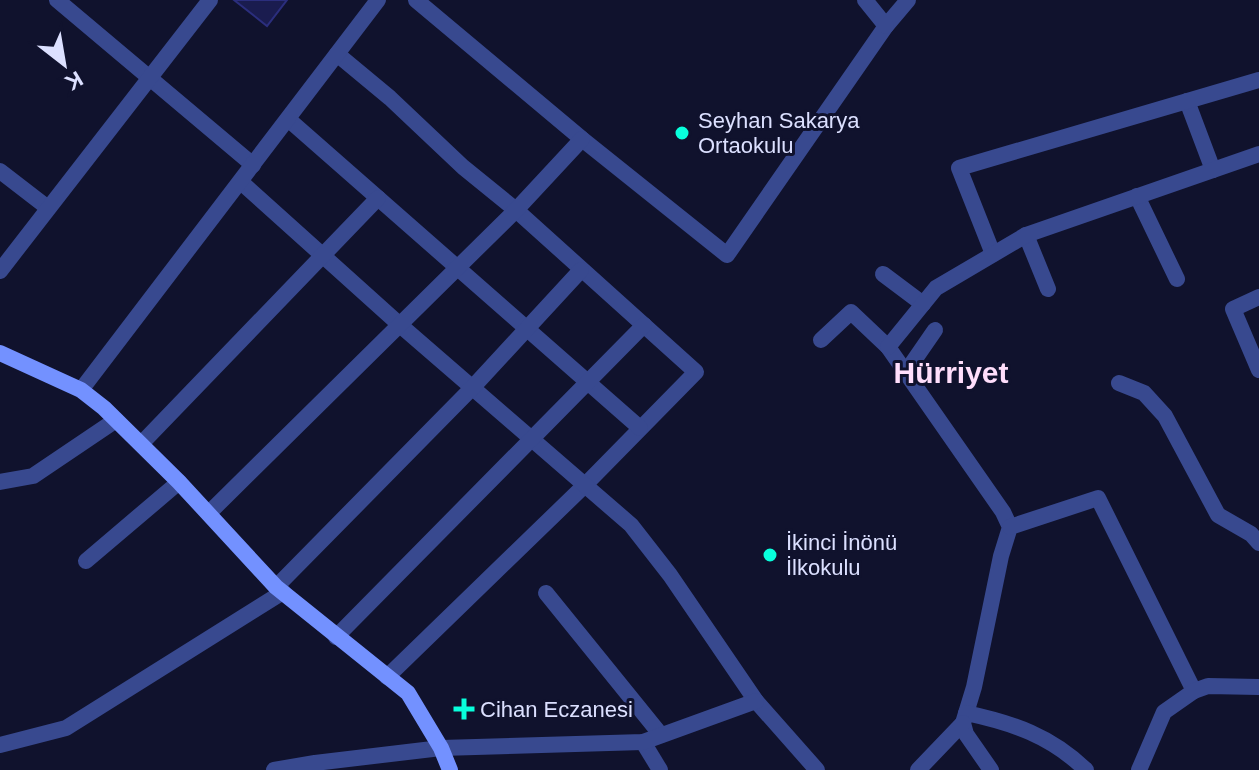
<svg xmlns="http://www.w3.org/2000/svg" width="1259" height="770" font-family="Arial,sans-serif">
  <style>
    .building { fill: #1a1c4f; stroke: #2b2e7d; stroke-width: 2 }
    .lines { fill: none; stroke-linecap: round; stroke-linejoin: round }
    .street { stroke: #38498f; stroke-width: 16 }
    .secondary { stroke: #7391ff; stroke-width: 16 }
    .poi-dot { fill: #08ffdc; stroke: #10122d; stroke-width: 3 }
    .labels { text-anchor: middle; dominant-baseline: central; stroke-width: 6; stroke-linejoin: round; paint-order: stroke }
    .poi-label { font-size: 22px; fill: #dce0ff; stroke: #10122d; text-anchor: start }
    .district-label { font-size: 30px; font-weight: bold; fill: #ffdefb; stroke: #10122d }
  </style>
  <rect width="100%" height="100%" fill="#10122d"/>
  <!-- building -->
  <polygon class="building" points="234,0 287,0 267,26"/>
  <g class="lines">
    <!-- street -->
    <g class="street">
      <polyline points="57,0 253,165"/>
      <polyline points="416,0 582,139 727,255 886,26 908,0"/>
      <polyline points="865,0 886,26"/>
      <polyline points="337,54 390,98 463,167 516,210 696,372 585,485 387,677"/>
      <polyline points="1187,101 1213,170"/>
      <polyline points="288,119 640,428"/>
      <polyline points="0,171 48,208"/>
      <polyline points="241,182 400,325 631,525 670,575 756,701 817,770"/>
      <polyline points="1137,196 1177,279"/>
      <polyline points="1026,235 1048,289"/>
      <polyline points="993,254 959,168 1259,80"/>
      <polyline points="0,271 210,0"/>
      <polyline points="883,274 923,304"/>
      <polyline points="1259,297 1233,309 1259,370"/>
      <polyline points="821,340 851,312 888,347 1003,512 1010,527 1001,556 974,687 963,723 966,734 991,770"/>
      <polyline points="888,347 936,288 1026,235 1259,154"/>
      <polyline points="906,372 935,330"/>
      <polyline points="1119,383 1144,393 1165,416 1218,515 1251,534 1259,543"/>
      <polyline points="81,390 378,0"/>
      <polyline points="141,444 378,198"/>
      <polyline points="0,482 33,476 116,420"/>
      <polyline points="209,513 516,210 582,139"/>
      <polyline points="1010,527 1098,498 1194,691"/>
      <polyline points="86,561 179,482"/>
      <polyline points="276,587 473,387 581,270"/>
      <polyline points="546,593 661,735"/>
      <polyline points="336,637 644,325"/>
      <path d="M966 713C1013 723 1051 736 1086 770"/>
      <polyline points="643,742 660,770"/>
      <polyline points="0,745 66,728 283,592"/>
      <polyline points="274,770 315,763 441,748 643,742 756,701"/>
      <polyline points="918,770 963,723"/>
      <polyline points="1139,770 1164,712 1194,691 1208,686 1259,687"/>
    </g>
    <!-- secondary -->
    <polyline class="secondary" points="0,353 81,390 104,408 179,482 276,587 408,693 441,748 450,770"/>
  </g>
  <!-- markers -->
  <g class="poi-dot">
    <circle cx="682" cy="133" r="8"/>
    <circle cx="770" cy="555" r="8"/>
    <path d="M460 697h8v8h8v8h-8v8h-8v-8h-8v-8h8z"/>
  </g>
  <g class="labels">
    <!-- poi labels -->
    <g class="poi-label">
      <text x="698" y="120">Seyhan Sakarya<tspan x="698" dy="25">Ortaokulu</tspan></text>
      <text x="786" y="542">İkinci İnönü<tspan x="786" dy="25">İlkokulu</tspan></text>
      <text x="480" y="709">Cihan Eczanesi</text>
    </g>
    <!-- district labels -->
    <g class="district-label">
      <text x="951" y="372">Hürriyet</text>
    </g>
  </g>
  <!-- north arrow -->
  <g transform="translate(64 64) rotate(149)" stroke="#10122d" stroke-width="6" paint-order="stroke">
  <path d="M0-6L14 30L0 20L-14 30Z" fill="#dce0ff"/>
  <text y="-12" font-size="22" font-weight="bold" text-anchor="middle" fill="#dce0ff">K</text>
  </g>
</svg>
